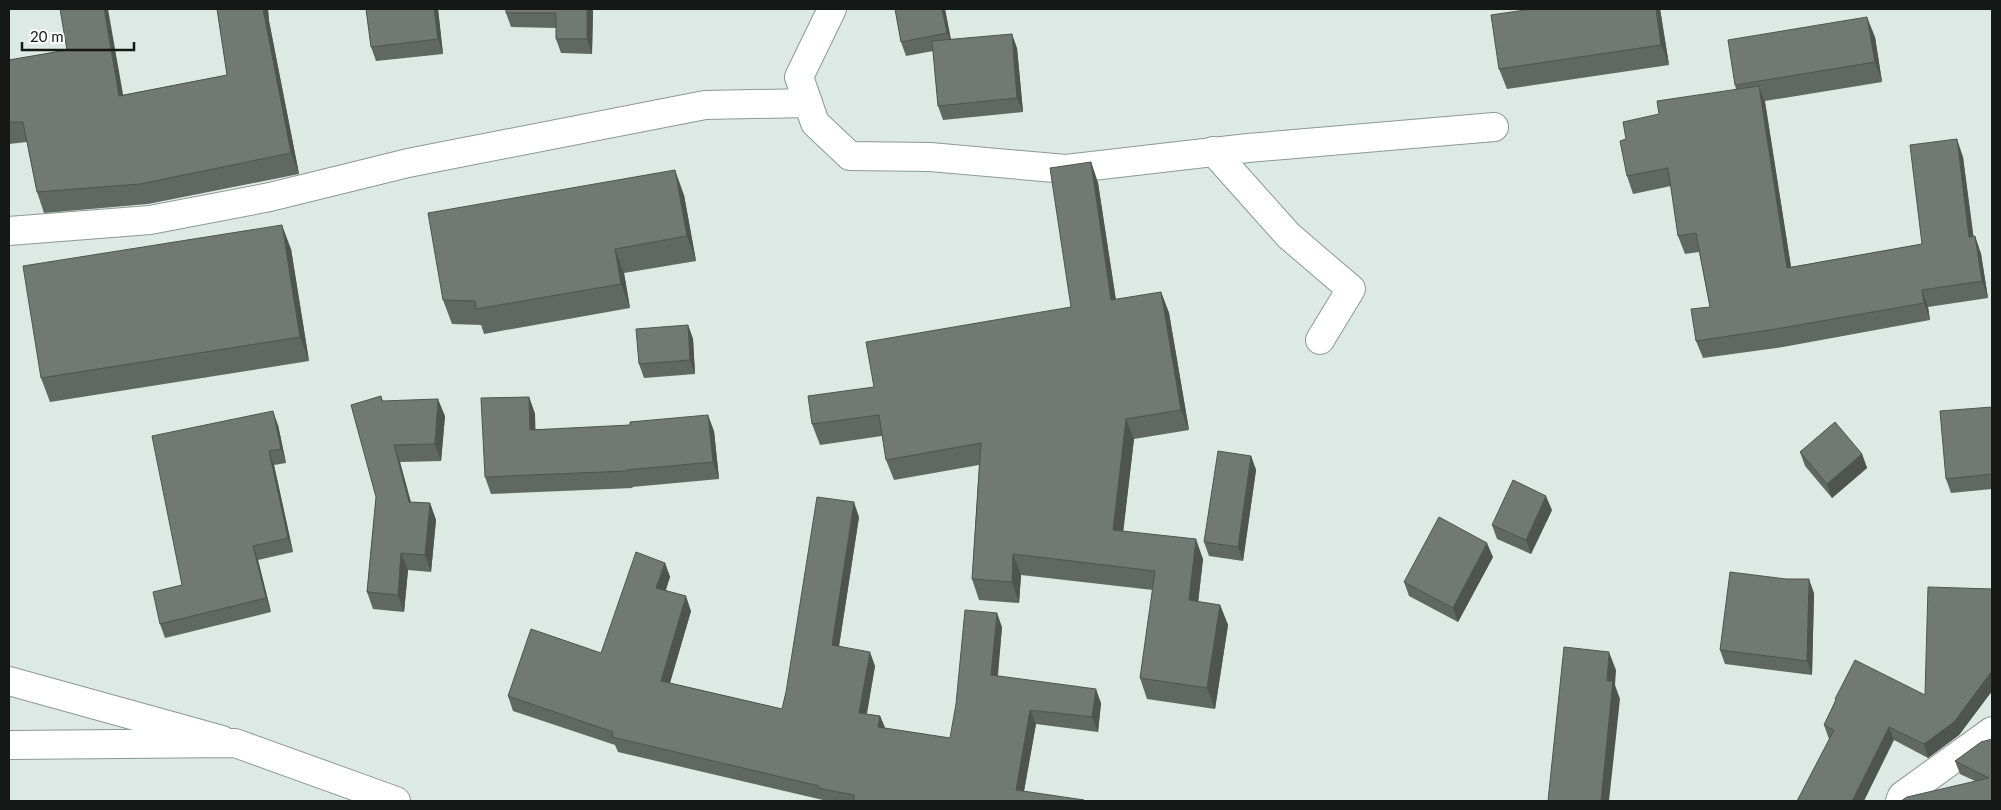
<svg xmlns="http://www.w3.org/2000/svg" width="2001" height="810" font-family="Lato,sans-serif">
  <style>
    .lines { fill: none; stroke-linecap: round; stroke-linejoin: round }
    .minor-casing { stroke: #8c9994; stroke-width: 30 }
    .secondary-casing { stroke: #8c9994; stroke-width: 30 }
    .minor { stroke: #fff; stroke-width: 28 }
    .secondary { stroke: #fff; stroke-width: 28 }
    .wall { fill: #606862 }
    .shaded-wall { fill: #4e5550 }
    .building { fill: #707972; stroke: #4e5550 }
  </style>
  <rect width="100%" height="100%" fill="#dce9e4"/>
  <g class="lines">
    <defs>
      <g id="minor">
        <polyline points="832,9 799,77 815,123 850,156 930,157 1066,169 1248,148 1494,127"/>
        <polyline points="1213,151 1289,236 1351,289 1320,340"/>
        <polyline points="9,231 150,220 270,197 408,163 705,105 808,103"/>
        <polyline points="9,681 222,740"/>
        <polyline points="1900,801 1902,796 1992,731"/>
      </g>
      <polyline id="secondary" points="9,745 235,743 396,801"/>
    </defs>
    <!-- minor casing -->
    <use href="#minor" class="minor-casing"/>
    <!-- secondary casing -->
    <use href="#secondary" class="secondary-casing"/>
    <!-- minor -->
    <use href="#minor" class="minor"/>
    <!-- secondary -->
    <use href="#secondary" class="secondary"/>
  </g>
  <!-- wall -->
  <g class="wall">
    <polygon points="217,9 268,9 269,21 299,174 148,204 44,213 37,192 27,142 9,144 9,60 67,50 123,95 227,75"/>
    <polygon points="366,9 438,9 443,54 376,61 371,47"/>
    <polygon points="506,9 593,9 592,54 561,53 556,39 556,28 511,27 506,13"/>
    <polygon points="895,9 945,9 951,39 1017,48 1023,112 943,120 938,106 933,51 906,56 901,42"/>
    <polygon points="1532,9 1660,9 1669,65 1507,89 1499,69"/>
    <polygon points="1875,37 1882,82 1765,101 1791,267 1922,244 1963,157 1973,237 1975,236 1981,254 1988,298 1928,307 1930,320 1783,347 1703,358 1696,341 1710,307 1699,252 1685,254 1678,236 1671,186 1633,194 1627,176 1626,139 1736,89 1735,85"/>
    <polygon points="1091,162 1098,183 1116,300 1161,292 1169,313 1189,430 1134,439 1123,531 1203,559 1198,602 1220,605 1228,625 1215,709 1147,699 1140,678 1153,590 1021,575 1019,603 979,600 972,579 979,465 894,480 886,460 882,436 820,445 812,424 874,387 1071,307"/>
    <polygon points="684,195 696,261 624,273 630,308 484,334 481,325 452,324 443,300"/>
    <polygon points="291,249 309,361 50,402 41,378"/>
    <polygon points="688,325 693,339 695,374 644,378 639,364"/>
    <polygon points="381,396 383,401 445,416 441,461 400,462 411,502 430,503 436,520 431,572 408,570 404,612 373,609 367,592 376,497"/>
    <polygon points="529,397 535,414 535,429 714,431 719,479 632,487 633,488 491,494 485,477"/>
    <polygon points="1992,407 1992,489 1951,493 1946,479"/>
    <polygon points="278,425 286,463 274,465 293,552 258,560 271,612 165,638 160,624 182,585"/>
    <polygon points="1800,452 1862,454 1867,468 1832,498 1805,466"/>
    <polygon points="1251,456 1256,470 1243,561 1209,556 1204,542"/>
    <polygon points="1552,510 1531,554 1497,539 1492,525"/>
    <polygon points="859,517 839,646 875,666 867,714 880,716 885,728 950,738 1002,627 998,676 1101,703 1098,732 1036,724 1024,792 1084,800 1085,801 823,801 823,800 618,752 615,745 513,711 508,696 601,653 665,563 670,577 666,590 691,611 670,683 782,709 786,692"/>
    <polygon points="1493,557 1458,622 1409,596 1404,582"/>
    <polygon points="1992,589 1992,691 1959,735 1928,758 1894,740 1829,739 1824,725 1835,701 1835,699 1925,695"/>
    <polygon points="1814,593 1812,675 1725,664 1720,650"/>
    <polygon points="1992,739 1992,801 1975,781 1960,774 1955,761"/>
  </g>
  <!-- shaded-wall -->
  <g class="shaded-wall">
    <polygon points="104,9 108,9 127,117 119,96"/>
    <polygon points="263,9 268,9 269,21 299,174 291,153"/>
    <polygon points="434,9 438,9 443,54 438,39"/>
    <polygon points="587,9 593,9 592,54 587,39"/>
    <polygon points="942,9 945,9 952,47 947,33"/>
    <polygon points="1656,9 1660,9 1669,65 1661,45"/>
    <polygon points="1867,17 1875,37 1882,82 1875,62"/>
    <polygon points="1012,34 1017,48 1023,112 1017,98"/>
    <polygon points="1759,86 1765,103 1794,286 1787,268"/>
    <polygon points="1957,139 1963,157 1976,255 1969,237"/>
    <polygon points="1091,162 1098,183 1119,321 1111,300"/>
    <polygon points="675,170 684,195 696,261 687,236"/>
    <polygon points="282,225 291,249 309,361 300,337"/>
    <polygon points="1975,236 1981,254 1988,298 1982,281"/>
    <polygon points="615,249 624,273 630,308 621,284"/>
    <polygon points="1922,290 1928,307 1930,320 1924,303"/>
    <polygon points="1161,292 1169,313 1189,430 1181,410"/>
    <polygon points="688,325 693,339 695,374 690,360"/>
    <polygon points="529,397 535,414 536,447 530,430"/>
    <polygon points="438,399 445,416 441,461 435,444"/>
    <polygon points="273,411 278,425 286,463 281,449"/>
    <polygon points="708,415 714,431 719,479 713,462"/>
    <polygon points="1126,419 1134,439 1121,551 1113,530"/>
    <polygon points="394,445 400,462 415,519 409,502"/>
    <polygon points="269,451 274,465 293,552 288,538"/>
    <polygon points="1862,454 1867,468 1832,498 1827,484"/>
    <polygon points="1251,456 1256,470 1243,561 1238,547"/>
    <polygon points="1546,496 1552,510 1531,554 1526,540"/>
    <polygon points="854,502 859,517 837,659 832,645"/>
    <polygon points="430,503 436,520 431,572 425,555"/>
    <polygon points="1196,539 1203,559 1196,621 1189,600"/>
    <polygon points="1487,543 1493,557 1458,622 1453,608"/>
    <polygon points="253,546 258,560 271,612 266,598"/>
    <polygon points="401,553 408,570 404,612 398,595"/>
    <polygon points="1013,554 1021,575 1019,603 1012,582"/>
    <polygon points="665,563 670,577 661,602 656,588"/>
    <polygon points="1809,579 1814,593 1812,675 1807,661"/>
    <polygon points="686,596 691,611 666,696 661,681"/>
    <polygon points="1220,605 1228,625 1215,709 1207,688"/>
    <polygon points="997,613 1002,627 996,690 991,675"/>
    <polygon points="870,652 875,666 864,727 859,713"/>
    <polygon points="1609,652 1616,670 1615,685 1620,699 1609,801 1601,801 1607,681"/>
    <polygon points="1992,671 1992,691 1959,735 1928,758 1924,744"/>
    <polygon points="1096,689 1101,703 1098,732 1092,717"/>
    <polygon points="1030,710 1036,724 1022,801 1016,790"/>
    <polygon points="880,716 886,730 878,727"/>
    <polygon points="1889,727 1894,740 1864,801 1852,801"/>
  </g>
  <!-- building -->
  <g class="building">
    <polygon points="60,9 104,9 119,96 227,75 217,9 263,9 291,153 140,184 37,192 23,122 9,122 9,60 67,50"/>
    <polygon points="366,9 434,9 438,39 371,47"/>
    <polygon points="506,9 587,9 587,39 556,39 556,13 506,13"/>
    <polygon points="895,9 942,9 947,33 901,42"/>
    <polygon points="1532,9 1656,9 1661,45 1499,69 1491,15"/>
    <polygon points="1867,17 1875,62 1735,85 1728,40"/>
    <polygon points="1012,34 1017,98 938,106 932,41"/>
    <polygon points="1759,86 1787,268 1922,244 1910,145 1957,139 1969,237 1975,236 1982,281 1922,290 1924,303 1776,329 1696,341 1691,309 1710,307 1696,233 1678,236 1668,168 1627,176 1620,141 1626,139 1623,122 1659,114 1657,101"/>
    <polygon points="1091,162 1111,300 1161,292 1181,410 1126,419 1113,530 1196,539 1189,600 1220,605 1207,688 1140,678 1155,571 1013,554 1012,582 972,579 981,443 886,460 879,415 812,424 808,396 874,387 866,342 1071,307 1050,168"/>
    <polygon points="675,170 687,236 615,249 621,284 476,309 475,301 443,300 428,213"/>
    <polygon points="282,225 300,337 41,378 23,266"/>
    <polygon points="688,325 690,360 639,364 636,329"/>
    <polygon points="381,396 382,401 438,399 435,444 394,445 409,502 430,503 425,555 401,553 398,595 367,592 376,497 351,405"/>
    <polygon points="529,397 530,430 630,425 630,422 708,415 713,462 626,470 626,471 485,477 481,398"/>
    <polygon points="1992,407 1992,474 1946,479 1940,411"/>
    <polygon points="273,411 281,449 269,451 288,538 253,546 266,598 160,624 153,592 182,585 152,436"/>
    <polygon points="1835,422 1862,454 1827,484 1800,452"/>
    <polygon points="1218,451 1251,456 1238,547 1204,542"/>
    <polygon points="1513,480 1546,496 1526,540 1492,525"/>
    <polygon points="817,497 854,502 832,645 870,652 859,713 880,716 878,727 950,738 956,704 965,610 997,613 991,675 1096,689 1092,717 1030,710 1016,790 1084,800 1084,801 854,801 854,795 818,788 819,786 612,737 613,732 508,696 531,629 601,653 636,552 665,563 656,588 686,596 661,681 782,709 786,692"/>
    <polygon points="1439,517 1487,543 1453,608 1404,582"/>
    <polygon points="1730,572 1786,579 1809,579 1807,661 1720,650"/>
    <polygon points="1928,587 1992,589 1992,671 1954,722 1924,744 1889,727 1852,801 1797,801 1834,730 1824,725 1836,700 1835,699 1855,660 1925,695"/>
    <polygon points="1564,647 1609,652 1607,681 1613,681 1601,801 1548,801"/>
    <polygon points="1992,739 1992,801 1901,801 1907,797 1989,778 1955,761 1981,742"/>
  </g>
  <!-- border -->
  <rect width="2001" height="810" fill="none" stroke="#141917" stroke-width="20"/>
  <!-- scale -->
  <path d="M22 42v8h112v-8" fill="none" stroke="#141917" stroke-width="2.5"/>
  <text x="30" y="42" font-size="15" fill="#141917" stroke="#ffffff" stroke-width="4" paint-order="stroke">20 m</text>
</svg>
